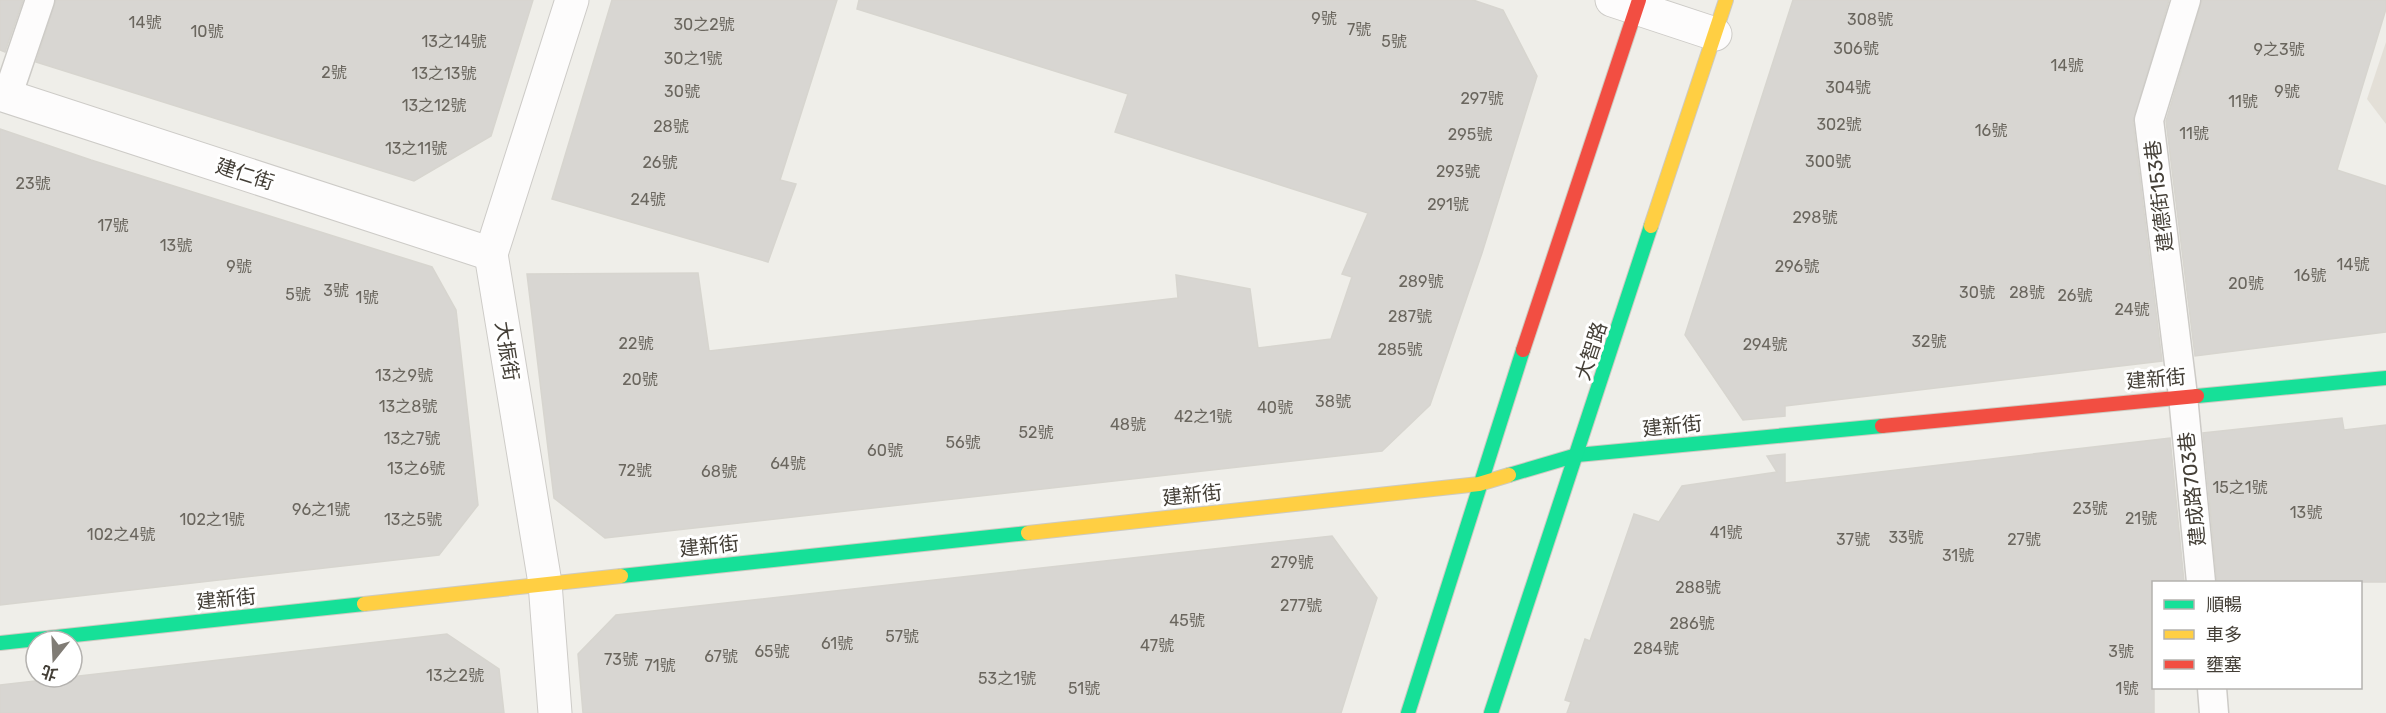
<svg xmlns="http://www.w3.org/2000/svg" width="2386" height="713" font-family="Rubik,'Noto Sans TC',sans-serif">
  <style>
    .residential { fill: #e3dfd7 }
    .building { fill: #d8d6d2; stroke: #d7d5cf; stroke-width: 1.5 }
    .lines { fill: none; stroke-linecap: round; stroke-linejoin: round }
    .lane-casing { stroke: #cdcbc7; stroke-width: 31 }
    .street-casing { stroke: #cdcbc7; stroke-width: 35 }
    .fast-casing { stroke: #cdcac1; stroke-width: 16 }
    .slow-casing { stroke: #cdcac1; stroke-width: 16 }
    .jam-casing { stroke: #cdcac1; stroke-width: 16 }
    .lane { stroke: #fdfcfc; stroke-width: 28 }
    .street { stroke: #fdfcfc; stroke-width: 33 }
    .fast { stroke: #16e098; stroke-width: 14 }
    .slow { stroke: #ffcf43; stroke-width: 14 }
    .jam { stroke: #f24e42; stroke-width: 14 }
    .labels { text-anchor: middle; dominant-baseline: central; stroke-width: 6; stroke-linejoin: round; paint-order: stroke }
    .number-label { font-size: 16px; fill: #6a665e }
    .street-label { font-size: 20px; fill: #443f37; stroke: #fff }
  </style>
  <rect width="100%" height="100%" fill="#efeee9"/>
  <!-- residential -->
  <polygon class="residential" points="2386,42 2386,124 2367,99"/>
  <!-- building -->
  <g class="building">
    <polygon points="0,0 23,0 5,52 0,50"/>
    <polygon points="56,0 533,0 491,136 414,181 36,62"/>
    <polygon points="612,0 837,0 780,180 796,184 768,262 552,199"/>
    <polygon points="859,0 1473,0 1503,10 1537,76 1482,253 1430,405 1382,451 605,538 554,498 527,274 698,273 709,351 1178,298 1176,275 1250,289 1258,348 1331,339 1352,277 1342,274 1368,213 1115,132 1128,94 857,9"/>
    <polygon points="1793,0 2169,0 2133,122 2162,361 1785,406 1785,416 1743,420 1685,335"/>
    <polygon points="2202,0 2386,0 2386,9 2337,170 2386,186 2386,332 2195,356 2166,121"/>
    <polygon points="0,129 91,160 432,267 456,310 478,505 439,555 0,605"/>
    <polygon points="2342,418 2344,430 2386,425 2386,582 2217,582 2203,433"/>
    <polygon points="2170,438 2184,582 2154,582 2154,713 1567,713 1571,702 1565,700 1585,639 1590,641 1634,514 1659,522 1682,486 1777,472 1767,456 1785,454 1785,483"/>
    <polygon points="1332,536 1377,598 1341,713 583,713 578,654 616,615"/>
    <polygon points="447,634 499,669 504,713 0,713 0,685"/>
  </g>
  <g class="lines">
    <defs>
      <g id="lane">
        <polyline points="2186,0 2149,120 2183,396 2201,582"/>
        <polyline points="7,97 40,0"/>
        <polyline points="2212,688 2214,713"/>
      </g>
      <g id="street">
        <polyline points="1612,0 1715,34"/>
        <polyline points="0,94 491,254"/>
        <polyline points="555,713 545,583 491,254 572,0"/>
      </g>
      <g id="fast">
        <polyline points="2197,396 2386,378"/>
        <polyline points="1509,475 1577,455 1882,426"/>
        <polyline points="621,576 1028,533"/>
        <polyline points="0,643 364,604"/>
        <polyline points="1408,713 1523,350"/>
        <polyline points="1491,713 1651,226"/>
      </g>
      <g id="slow">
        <polyline points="1651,226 1726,0"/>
        <polyline points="1028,533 1479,484 1509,475"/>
        <polyline points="364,604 621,576"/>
      </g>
      <g id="jam">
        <polyline points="1523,350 1639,0"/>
        <polyline points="1882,426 2197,396"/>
      </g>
    </defs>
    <!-- lane casing -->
    <use href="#lane" class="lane-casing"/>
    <!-- street casing -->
    <use href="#street" class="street-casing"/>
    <!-- fast casing -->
    <use href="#fast" class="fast-casing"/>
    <!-- slow casing -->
    <use href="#slow" class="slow-casing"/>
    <!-- jam casing -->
    <use href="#jam" class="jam-casing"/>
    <!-- lane -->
    <use href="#lane" class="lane"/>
    <!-- street -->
    <use href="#street" class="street"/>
    <!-- fast -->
    <use href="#fast" class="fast"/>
    <!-- slow -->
    <use href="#slow" class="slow"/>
    <!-- jam -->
    <use href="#jam" class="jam"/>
  </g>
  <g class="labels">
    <!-- number labels -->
    <g class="number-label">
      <text x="1324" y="18">9號</text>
      <text x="1870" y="19">308號</text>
      <text x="145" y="22">14號</text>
      <text x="704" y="24">30之2號</text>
      <text x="1359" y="29">7號</text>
      <text x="207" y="31">10號</text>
      <text x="454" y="41">13之14號</text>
      <text x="1394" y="41">5號</text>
      <text x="1856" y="48">306號</text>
      <text x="2279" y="49">9之3號</text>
      <text x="693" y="58">30之1號</text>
      <text x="2067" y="65">14號</text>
      <text x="334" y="72">2號</text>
      <text x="444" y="73">13之13號</text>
      <text x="1848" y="87">304號</text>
      <text x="682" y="91">30號</text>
      <text x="2287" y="91">9號</text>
      <text x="1482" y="98">297號</text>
      <text x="2243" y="101">11號</text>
      <text x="434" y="105">13之12號</text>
      <text x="1839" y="124">302號</text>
      <text x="671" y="126">28號</text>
      <text x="1991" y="130">16號</text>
      <text x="2194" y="133">11號</text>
      <text x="1470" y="134">295號</text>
      <text x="416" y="148">13之11號</text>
      <text x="1828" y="161">300號</text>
      <text x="660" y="162">26號</text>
      <text x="1458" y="171">293號</text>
      <text x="33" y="183">23號</text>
      <text x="648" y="199">24號</text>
      <text x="1448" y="204">291號</text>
      <text x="1815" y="217">298號</text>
      <text x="113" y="225">17號</text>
      <text x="176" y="245">13號</text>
      <text x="2353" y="264">14號</text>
      <text x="239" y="266">9號</text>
      <text x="1797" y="266">296號</text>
      <text x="2310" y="275">16號</text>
      <text x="1421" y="281">289號</text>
      <text x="2246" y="283">20號</text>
      <text x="336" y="290">3號</text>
      <text x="1977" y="292">30號</text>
      <text x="2027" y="292">28號</text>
      <text x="298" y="294">5號</text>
      <text x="2075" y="295">26號</text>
      <text x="367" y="297">1號</text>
      <text x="2132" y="309">24號</text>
      <text x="1410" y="316">287號</text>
      <text x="1929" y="341">32號</text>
      <text x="636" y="343">22號</text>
      <text x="1765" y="344">294號</text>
      <text x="1400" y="349">285號</text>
      <text x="404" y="375">13之9號</text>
      <text x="640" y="379">20號</text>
      <text x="1333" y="401">38號</text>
      <text x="408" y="406">13之8號</text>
      <text x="1275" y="407">40號</text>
      <text x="1203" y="416">42之1號</text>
      <text x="1128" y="424">48號</text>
      <text x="1036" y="432">52號</text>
      <text x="412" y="438">13之7號</text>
      <text x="963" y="442">56號</text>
      <text x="885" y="450">60號</text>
      <text x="788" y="463">64號</text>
      <text x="416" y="468">13之6號</text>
      <text x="635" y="470">72號</text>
      <text x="719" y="471">68號</text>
      <text x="2240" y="487">15之1號</text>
      <text x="2090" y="508">23號</text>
      <text x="321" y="509">96之1號</text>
      <text x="2306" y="512">13號</text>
      <text x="2141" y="518">21號</text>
      <text x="212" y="519">102之1號</text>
      <text x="413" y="519">13之5號</text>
      <text x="1726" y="532">41號</text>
      <text x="121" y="534">102之4號</text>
      <text x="1906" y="537">33號</text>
      <text x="1853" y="539">37號</text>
      <text x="2024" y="539">27號</text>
      <text x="1958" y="555">31號</text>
      <text x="1292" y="562">279號</text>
      <text x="1698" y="587">288號</text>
      <text x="1301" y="605">277號</text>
      <text x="1187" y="620">45號</text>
      <text x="1692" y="623">286號</text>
      <text x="902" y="636">57號</text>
      <text x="837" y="643">61號</text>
      <text x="1157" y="645">47號</text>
      <text x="1656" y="648">284號</text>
      <text x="772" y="651">65號</text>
      <text x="2121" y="651">3號</text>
      <text x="721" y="656">67號</text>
      <text x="621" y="659">73號</text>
      <text x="660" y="665">71號</text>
      <text x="455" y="675">13之2號</text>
      <text x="1007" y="678">53之1號</text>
      <text x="1084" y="688">51號</text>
      <text x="2127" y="688">1號</text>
    </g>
    <!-- street labels -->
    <g class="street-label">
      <text transform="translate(245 174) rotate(18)">建仁街</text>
      <text transform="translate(2159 196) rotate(-97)">建德街153巷</text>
      <text transform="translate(507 351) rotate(81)">大振街</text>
      <text transform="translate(1591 351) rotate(-72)">大智路</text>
      <text transform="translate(2156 379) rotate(-5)">建新街</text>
      <text transform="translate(1672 426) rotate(-6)">建新街</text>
      <text transform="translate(2192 489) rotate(-96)">建成路703巷</text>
      <text transform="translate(1192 495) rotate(-6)">建新街</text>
      <text transform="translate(709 546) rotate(-6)">建新街</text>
      <text transform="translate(226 599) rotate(-6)">建新街</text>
    </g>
  </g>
  <!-- legend -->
  <rect x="2152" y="581" width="210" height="108" fill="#ffffff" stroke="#b4b2af" stroke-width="1.5"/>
  <rect x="2164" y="600" width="30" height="9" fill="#16e098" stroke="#b4b2af" stroke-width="1.5"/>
  <text x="2206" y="611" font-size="18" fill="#443f37">順暢</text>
  <rect x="2164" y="630" width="30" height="9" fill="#ffcf43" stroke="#b4b2af" stroke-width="1.5"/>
  <text x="2206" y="641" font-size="18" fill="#443f37">車多</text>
  <rect x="2164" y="660" width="30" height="9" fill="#f24e42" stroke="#b4b2af" stroke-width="1.5"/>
  <text x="2206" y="671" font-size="18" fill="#443f37">壅塞</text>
  <!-- north arrow -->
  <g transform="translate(54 659) rotate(198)"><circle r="28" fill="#ffffff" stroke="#b4b2af" stroke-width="1.5"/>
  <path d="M0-4.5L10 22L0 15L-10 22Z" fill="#807c75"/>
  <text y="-9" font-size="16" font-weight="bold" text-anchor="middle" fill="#443f37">北</text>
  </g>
</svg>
